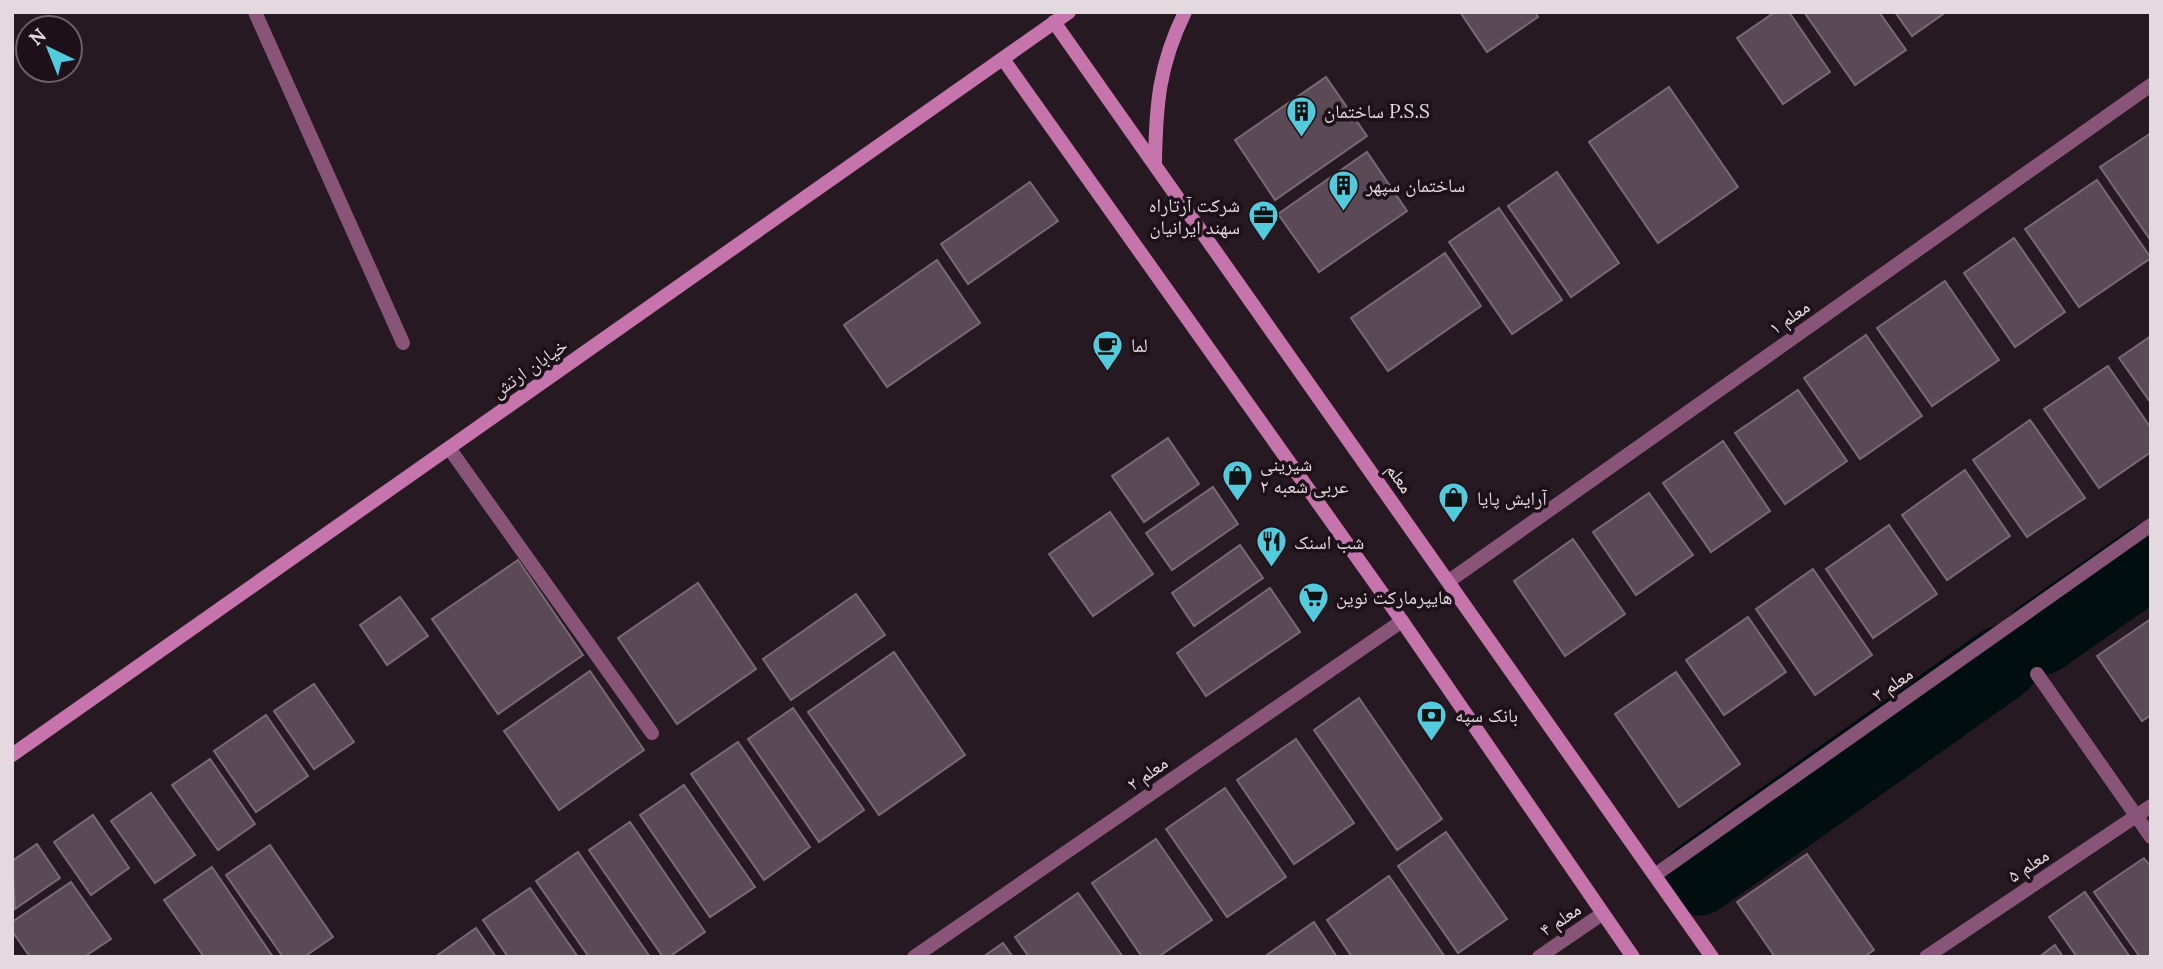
<svg xmlns="http://www.w3.org/2000/svg" width="2163" height="969" font-family="Lora,'Noto Naskh Arabic',serif">
  <style>
    .lines { fill: none; stroke-linecap: round; stroke-linejoin: round }
    .river { stroke: #000e10; stroke-width: 75 }
    .building { fill: #5b4a55; stroke: #7a6873; stroke-width: 2 }
    .service { stroke: #885578; stroke-width: 14 }
    .minor { stroke: #885578; stroke-width: 14 }
    .secondary { stroke: #c574ac; stroke-width: 14 }
    .labels { text-anchor: middle; dominant-baseline: central; stroke-width: 7; stroke-linejoin: round; paint-order: stroke }
    .poi-label { font-size: 19px; fill: #e3d9df; stroke: #1d1018; text-anchor: start }
    .street-label { font-size: 19px; fill: #e3d9df; stroke: #1d1018 }
  </style>
  <rect width="100%" height="100%" fill="#261922"/>
  <g class="lines">
    <!-- river -->
    <g class="river">
      <polyline points="2040,638 2151,560"/>
      <polyline points="1699,878 2002,663"/>
    </g>
  </g>
  <!-- building -->
  <g class="building">
    <polygon points="1460,12 1535,12 1538,17 1487,52"/>
    <polygon points="1775,12 1789,12 1830,72 1783,104 1737,38"/>
    <polygon points="1804,12 1879,12 1906,50 1855,85"/>
    <polygon points="1895,12 1946,12 1912,36"/>
    <polygon points="1326,77 1367,136 1275,200 1235,140"/>
    <polygon points="1669,87 1738,187 1658,243 1589,142"/>
    <polygon points="2151,133 2151,241 2100,167"/>
    <polygon points="1367,152 1407,211 1319,272 1278,214"/>
    <polygon points="1557,172 1619,263 1571,297 1508,206"/>
    <polygon points="2097,180 2151,258 2079,307 2025,229"/>
    <polygon points="1030,182 1058,221 968,284 941,244"/>
    <polygon points="1499,208 1562,300 1512,334 1449,242"/>
    <polygon points="2014,238 2065,312 2015,347 1964,273"/>
    <polygon points="1445,253 1481,306 1388,371 1351,318"/>
    <polygon points="937,260 980,323 887,387 844,325"/>
    <polygon points="1945,281 1999,360 1932,406 1877,328"/>
    <polygon points="1866,335 1922,416 1860,459 1804,378"/>
    <polygon points="2151,336 2151,403 2119,358"/>
    <polygon points="2108,366 2151,428 2151,452 2099,488 2044,409"/>
    <polygon points="1798,390 1847,461 1785,504 1735,433"/>
    <polygon points="2030,420 2085,498 2027,537 1973,460"/>
    <polygon points="1168,438 1199,484 1144,522 1112,476"/>
    <polygon points="1723,441 1770,511 1711,552 1663,483"/>
    <polygon points="1965,470 2010,536 1947,580 1902,515"/>
    <polygon points="1213,487 1238,524 1172,570 1146,533"/>
    <polygon points="1649,493 1693,555 1636,595 1593,532"/>
    <polygon points="1110,512 1153,574 1093,616 1049,554"/>
    <polygon points="1889,525 1937,594 1873,638 1826,569"/>
    <polygon points="1573,539 1625,614 1565,656 1514,581"/>
    <polygon points="1240,545 1263,578 1194,626 1172,593"/>
    <polygon points="518,560 583,655 498,714 432,619"/>
    <polygon points="1813,569 1872,655 1815,695 1756,609"/>
    <polygon points="698,583 756,669 677,724 618,638"/>
    <polygon points="1270,588 1300,632 1206,696 1177,653"/>
    <polygon points="856,594 885,635 791,700 763,659"/>
    <polygon points="400,597 428,636 387,665 360,625"/>
    <polygon points="1748,617 1786,672 1724,715 1686,660"/>
    <polygon points="2151,619 2151,715 2142,721 2097,656"/>
    <polygon points="894,652 965,755 879,815 808,712"/>
    <polygon points="590,671 644,750 559,810 504,731"/>
    <polygon points="1676,672 1740,764 1679,807 1615,714"/>
    <polygon points="314,684 354,742 314,769 274,711"/>
    <polygon points="1359,698 1442,819 1397,850 1314,730"/>
    <polygon points="793,708 864,810 819,842 748,739"/>
    <polygon points="266,715 308,776 256,812 214,751"/>
    <polygon points="1296,739 1354,823 1294,864 1237,780"/>
    <polygon points="738,742 810,847 764,880 691,774"/>
    <polygon points="210,759 255,824 218,850 172,785"/>
    <polygon points="684,785 755,887 710,917 640,815"/>
    <polygon points="1225,788 1286,877 1227,917 1166,829"/>
    <polygon points="151,793 195,855 155,883 111,821"/>
    <polygon points="93,815 129,868 91,895 54,842"/>
    <polygon points="630,822 705,932 669,957 663,957 589,850"/>
    <polygon points="1446,832 1507,919 1458,953 1398,866"/>
    <polygon points="1156,839 1212,920 1158,957 1142,957 1092,883"/>
    <polygon points="37,844 60,878 15,909 12,861"/>
    <polygon points="270,845 333,937 304,957 283,957 226,875"/>
    <polygon points="578,852 650,957 589,957 536,881"/>
    <polygon points="1807,854 1874,950 1864,957 1775,957 1737,902"/>
    <polygon points="2144,858 2151,867 2150,957 2140,957 2094,892"/>
    <polygon points="212,867 273,957 204,957 164,900"/>
    <polygon points="1389,876 1445,957 1352,957 1327,920"/>
    <polygon points="71,882 111,939 84,957 30,957 12,931 12,922"/>
    <polygon points="530,888 578,957 508,957 483,920"/>
    <polygon points="2085,892 2130,957 2077,957 2049,917"/>
    <polygon points="1078,893 1123,957 1029,957 1015,937"/>
    <polygon points="1314,922 1337,957 1264,957"/>
    <polygon points="476,928 496,957 435,957"/>
    <polygon points="1003,943 1013,957 983,957"/>
    <polygon points="2055,945 2063,957 2039,957"/>
  </g>
  <g class="lines">
    <!-- service -->
    <g class="service">
      <polyline points="255,12 403,343"/>
      <polyline points="449,448 652,733"/>
      <polyline points="1655,875 2151,525"/>
      <polyline points="1539,957 1602,914"/>
    </g>
    <!-- minor -->
    <g class="minor">
      <polyline points="1449,581 2151,85"/>
      <polyline points="2037,674 2151,837"/>
      <polyline points="914,957 1402,621"/>
      <polyline points="1926,957 2151,806"/>
    </g>
    <!-- secondary -->
    <g class="secondary">
      <polyline points="1054,22 1712,957"/>
      <polyline points="1003,59 1402,621 1633,957"/>
      <path d="M1155 162C1156 104 1159 65 1185 12"/>
      <polyline points="12,755 1069,12"/>
    </g>
  </g>
  <!-- icons -->
  <defs>
    <symbol id="building-pin" viewBox="-11 -11 22 30"><path d="M0 17L-7.5 6A9.5 9.5 0 1 1 7.5 6Z" fill="#54cadd" stroke="#1d1018"/><path d="M-4-6H4V6H1V3H-1V6H-4ZM-2.5-4.3h1.7v1.8h-1.7ZM.8-4.3h1.7v1.8H.8ZM-2.5-1h1.7V.8h-1.7ZM.8-1h1.7V.8H.8Z" fill="#111"/></symbol>
    <symbol id="office-pin" viewBox="-11 -11 22 30"><path d="M0 17L-7.5 6A9.5 9.5 0 1 1 7.5 6Z" fill="#54cadd" stroke="#1d1018"/><path d="M-6-3h4V-5.5h4V-3h4V5H-6ZM-1-4.5V-3h2v-1.5ZM-6 0V1H6V0Z" fill="#111"/></symbol>
    <symbol id="cafe-pin" viewBox="-11 -11 22 30"><path d="M0 17L-7.5 6A9.5 9.5 0 1 1 7.5 6Z" fill="#54cadd" stroke="#1d1018"/><path d="M-5.5-4.5H6V0H3Q3 3.5 0 3.5H-2.5Q-5.5 3.5-5.5 0ZM3-3.2v2h1.7v-2ZM-6 4.5H4V6H-6Z" fill="#111"/></symbol>
    <symbol id="shop-pin" viewBox="-11 -11 22 30"><path d="M0 17L-7.5 6A9.5 9.5 0 1 1 7.5 6Z" fill="#54cadd" stroke="#1d1018"/><path d="M-5-2.5h2.3a2.7 3.5 0 0 1 5.4 0H5L5.5 6h-11ZM-1.5-2.5h3a1.5 2.3 0 0 0-3 0Z" fill="#111"/></symbol>
    <symbol id="restaurant-pin" viewBox="-11 -11 22 30"><path d="M0 17L-7.5 6A9.5 9.5 0 1 1 7.5 6Z" fill="#54cadd" stroke="#1d1018"/><path d="M-5-6h1v4h1v-4h1v4h1v-4h1v5L-1.5 .5V6h-2V.5L-5-1ZM5-6V6H3V1.5H1.5Q1.5-4 5-6Z" fill="#111"/></symbol>
    <symbol id="supermarket-pin" viewBox="-11 -11 22 30"><path d="M0 17L-7.5 6A9.5 9.5 0 1 1 7.5 6Z" fill="#54cadd" stroke="#1d1018"/><path d="M-6-5.5h2.5l.6 2H6L4.5 2H-2.5L-4.4-4H-6ZM-1.5 3.2a1.3 1.3 0 1 0 .1 0ZM3 3.2a1.3 1.3 0 1 0 .1 0Z" fill="#111"/></symbol>
    <symbol id="bank-pin" viewBox="-11 -11 22 30"><path d="M0 17L-7.5 6A9.5 9.5 0 1 1 7.5 6Z" fill="#54cadd" stroke="#1d1018"/><path d="M-6-4H6V4H-6ZM0-2.3a2.3 2.3 0 1 0 0 4.6a2.3 2.3 0 1 0 0-4.6Z" fill="#111"/></symbol>
  </defs>
  <g fill-rule="evenodd">
    <use href="#building-pin" x="1284" y="94" width="35" height="47"/>
    <use href="#building-pin" x="1326" y="168" width="35" height="47"/>
    <use href="#office-pin" x="1246" y="198" width="35" height="47"/>
    <use href="#cafe-pin" x="1090" y="328" width="35" height="47"/>
    <use href="#shop-pin" x="1220" y="458" width="35" height="47"/>
    <use href="#shop-pin" x="1436" y="480" width="35" height="47"/>
    <use href="#restaurant-pin" x="1254" y="524" width="35" height="47"/>
    <use href="#supermarket-pin" x="1296" y="580" width="35" height="47"/>
    <use href="#bank-pin" x="1414" y="698" width="35" height="47"/>
  </g>
  <g class="labels">
    <!-- poi labels -->
    <g class="poi-label">
      <text x="1324" y="111">ساختمان P.S.S</text>
      <text x="1366" y="185">ساختمان سپهر</text>
      <text x="1240" y="205" text-anchor="end">شرکت آرتاراه<tspan x="1240" dy="22">سهند ایرانیان</tspan></text>
      <text x="1131" y="345">لما</text>
      <text x="1260" y="464">شیرینی<tspan x="1260" dy="22">عربی شعبه ۲</tspan></text>
      <text x="1477" y="498">آرایش پایا</text>
      <text x="1294" y="542">شب اسنک</text>
      <text x="1336" y="597">هایپرمارکت نوین</text>
      <text x="1455" y="715">بانک سپه</text>
    </g>
    <!-- street labels -->
    <g class="street-label">
      <text transform="translate(1789 317) rotate(-35)">معلم ۱</text>
      <text transform="translate(529 368) rotate(-35)">خیابان ارتش</text>
      <text transform="translate(1400 478) rotate(55)">معلم</text>
      <text transform="translate(1892 684) rotate(-35)">معلم ۳</text>
      <text transform="translate(1147 773) rotate(-35)">معلم ۲</text>
      <text transform="translate(2028 865) rotate(-34)">معلم ۵</text>
      <text transform="translate(1560 919) rotate(-34)">معلم ۴</text>
    </g>
  </g>
  <!-- border -->
  <rect width="2163" height="969" fill="none" stroke="#e3d9df" stroke-width="28"/>
  <!-- north arrow -->
  <g transform="translate(49 49) rotate(317)"><circle r="33" fill="#1d1018" stroke="#6c6068" stroke-width="2"/>
  <path d="M0-5L12 26L0 18L-12 26Z" fill="#54cadd"/>
  <text y="-10" font-size="19" font-weight="bold" text-anchor="middle" fill="#e3d9df">N</text>
  </g>
</svg>
